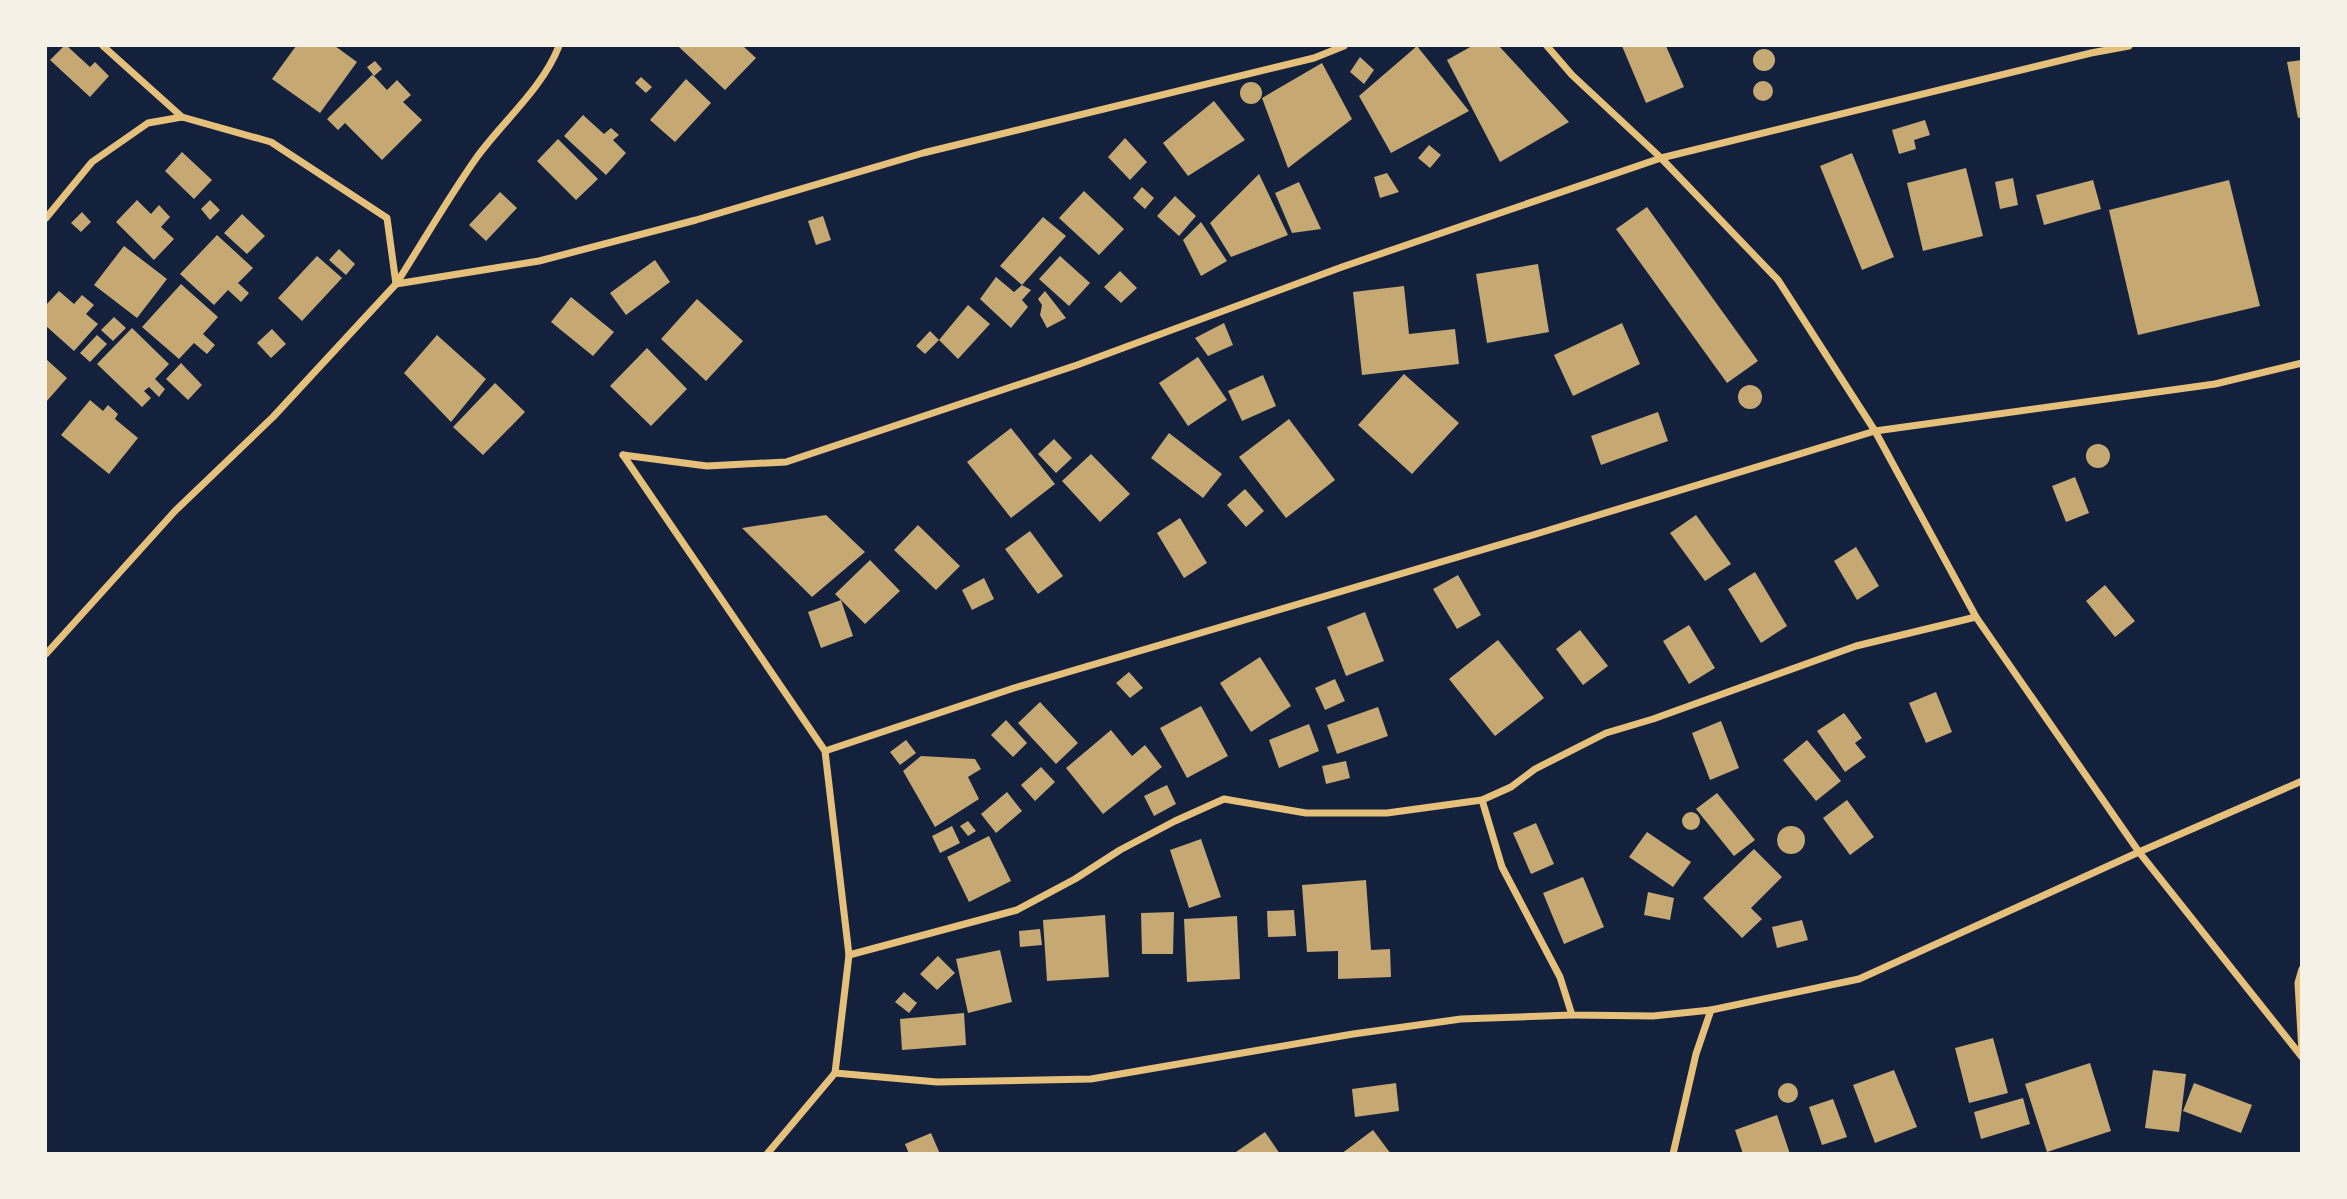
<svg xmlns="http://www.w3.org/2000/svg" width="2347" height="1199" font-family="Jost,sans-serif">
  <style>
    .building { fill: #c6a872 }
    .lines { fill: none; stroke-linecap: round; stroke-linejoin: round }
    .minor { stroke: #e5c07b; stroke-width: 7 }
  </style>
  <rect width="100%" height="100%" fill="#14213d"/>
  <!-- building -->
  <g class="building">
    <polygon points="64,46 67,46 90,67 95,62 109,76 90,97 50,60"/>
    <polygon points="296,46 335,46 357,62 320,113 272,79"/>
    <polygon points="681,46 743,46 756,58 725,90 679,47"/>
    <polygon points="1417,46 1469,111 1391,153 1359,96"/>
    <polygon points="1472,46 1499,46 1569,122 1500,162 1447,60"/>
    <polygon points="1622,46 1666,46 1684,87 1646,103"/>
    <circle cx="1764" cy="60" r="11"/>
    <polygon points="1360,57 1374,70 1364,84 1350,72"/>
    <polygon points="2302,60 2302,117 2298,118 2287,62"/>
    <polygon points="375,61 382,69 374,76 387,90 397,80 411,95 403,102 422,120 382,160 345,123 338,130 327,119 372,75 374,76 367,67"/>
    <polygon points="1322,63 1352,119 1288,168 1262,98"/>
    <polygon points="641,77 652,87 646,93 635,83"/>
    <polygon points="686,79 711,103 675,142 650,120"/>
    <circle cx="1763" cy="91" r="10"/>
    <circle cx="1251" cy="93" r="11"/>
    <polygon points="1214,101 1245,140 1188,176 1163,143"/>
    <polygon points="583,115 604,134 611,128 619,135 613,140 626,153 606,175 564,136"/>
    <polygon points="1925,120 1930,135 1914,140 1916,149 1899,154 1892,130"/>
    <polygon points="1125,138 1147,162 1130,180 1108,157"/>
    <polygon points="558,139 598,179 576,200 537,161"/>
    <polygon points="1429,145 1441,155 1430,168 1418,158"/>
    <polygon points="182,152 212,180 194,199 165,171"/>
    <polygon points="1852,153 1894,257 1862,270 1820,166"/>
    <polygon points="1966,168 1983,236 1923,251 1907,183"/>
    <polygon points="1387,173 1399,192 1380,198 1374,177"/>
    <polygon points="1259,174 1288,235 1231,257 1210,223"/>
    <polygon points="2013,178 2018,205 2000,209 1995,182"/>
    <polygon points="2093,180 2101,209 2044,225 2036,195"/>
    <polygon points="2229,180 2260,306 2138,335 2109,210"/>
    <polygon points="1299,182 1321,229 1292,233 1275,193"/>
    <polygon points="1142,187 1154,198 1145,209 1133,198"/>
    <polygon points="1084,191 1124,229 1099,255 1059,218"/>
    <polygon points="500,192 517,208 486,241 469,225"/>
    <polygon points="1175,196 1196,216 1179,236 1157,216"/>
    <polygon points="137,200 151,214 159,205 170,217 161,227 174,239 154,260 116,222"/>
    <polygon points="210,200 220,210 210,220 201,209"/>
    <polygon points="1647,207 1758,361 1727,383 1616,229"/>
    <polygon points="82,212 91,222 81,232 71,223"/>
    <polygon points="242,214 265,236 247,254 224,233"/>
    <polygon points="823,216 831,240 816,245 808,221"/>
    <polygon points="1043,217 1066,236 1022,285 1000,266"/>
    <polygon points="1201,222 1227,261 1201,276 1183,240"/>
    <polygon points="217,235 253,268 238,283 249,293 241,302 228,290 214,305 180,274"/>
    <polygon points="124,246 167,279 137,318 94,285"/>
    <polygon points="339,249 355,264 346,275 329,260"/>
    <polygon points="317,256 342,278 302,321 278,298"/>
    <polygon points="1060,256 1090,283 1069,306 1039,279"/>
    <polygon points="655,260 670,282 626,315 610,293"/>
    <polygon points="1538,264 1549,332 1487,343 1476,274"/>
    <polygon points="1120,271 1137,288 1121,303 1104,287"/>
    <polygon points="996,277 1014,292 1022,285 1031,290 1022,300 1028,307 1011,328 980,299"/>
    <polygon points="181,284 218,317 203,334 215,345 207,354 194,343 179,359 142,327"/>
    <polygon points="1404,286 1409,334 1455,329 1459,364 1362,375 1353,292"/>
    <polygon points="59,291 74,304 82,295 94,305 86,314 98,324 74,351 46,326 46,305"/>
    <polygon points="1045,291 1066,318 1047,328 1040,315 1042,305 1038,299"/>
    <polygon points="571,297 614,332 593,356 551,322"/>
    <polygon points="697,299 743,341 706,381 661,339"/>
    <polygon points="968,305 990,324 958,359 939,340"/>
    <polygon points="114,317 126,328 113,341 101,330"/>
    <polygon points="1224,323 1233,345 1208,356 1195,338"/>
    <polygon points="1622,323 1640,364 1573,396 1554,355"/>
    <polygon points="132,328 169,364 155,379 165,389 159,397 149,387 144,391 151,398 142,407 97,364"/>
    <polygon points="272,329 286,344 271,358 257,343"/>
    <polygon points="930,331 939,340 925,354 916,346"/>
    <polygon points="97,335 107,344 90,362 80,353"/>
    <polygon points="437,335 486,379 451,422 404,373"/>
    <polygon points="647,348 687,389 651,426 610,386"/>
    <polygon points="1198,357 1227,400 1188,426 1159,383"/>
    <polygon points="46,359 67,378 46,402"/>
    <polygon points="181,363 202,385 188,400 166,379"/>
    <polygon points="1404,374 1459,423 1412,474 1358,425"/>
    <polygon points="1263,375 1276,406 1242,421 1228,391"/>
    <polygon points="495,383 525,412 483,455 453,427"/>
    <circle cx="1750" cy="397" r="12"/>
    <polygon points="90,400 103,411 108,405 118,414 115,419 138,438 109,474 61,435"/>
    <polygon points="1658,412 1668,441 1601,465 1591,436"/>
    <polygon points="1289,419 1335,480 1286,518 1239,457"/>
    <polygon points="1011,428 1055,484 1011,518 967,462"/>
    <polygon points="1169,433 1222,474 1203,498 1151,458"/>
    <polygon points="1054,439 1072,458 1056,473 1038,454"/>
    <circle cx="2098" cy="456" r="12"/>
    <polygon points="1091,454 1130,494 1100,522 1062,481"/>
    <polygon points="2075,477 2089,513 2066,522 2052,486"/>
    <polygon points="1245,489 1264,511 1246,527 1227,505"/>
    <polygon points="826,515 865,552 812,597 742,528"/>
    <polygon points="1696,515 1731,564 1705,581 1670,533"/>
    <polygon points="1180,518 1207,563 1184,578 1157,533"/>
    <polygon points="918,525 960,566 936,590 894,550"/>
    <polygon points="1030,531 1063,576 1038,594 1005,549"/>
    <polygon points="1856,547 1879,586 1857,600 1834,561"/>
    <polygon points="870,560 900,591 865,624 835,594"/>
    <polygon points="1755,572 1787,626 1761,643 1728,589"/>
    <polygon points="1458,575 1481,615 1457,629 1433,589"/>
    <polygon points="984,578 994,599 972,610 962,590"/>
    <polygon points="2105,585 2135,621 2115,637 2086,601"/>
    <polygon points="841,600 853,636 821,648 808,612"/>
    <polygon points="1365,612 1384,661 1346,676 1327,627"/>
    <polygon points="1689,625 1715,668 1689,684 1663,641"/>
    <polygon points="1580,630 1608,666 1583,685 1556,649"/>
    <polygon points="1498,640 1544,698 1495,736 1449,679"/>
    <polygon points="1260,657 1291,706 1251,732 1220,683"/>
    <polygon points="1129,672 1143,688 1130,698 1116,683"/>
    <polygon points="1335,679 1345,701 1325,710 1315,688"/>
    <polygon points="1936,692 1952,732 1926,743 1909,703"/>
    <polygon points="1040,702 1078,743 1056,764 1018,723"/>
    <polygon points="1201,706 1228,756 1187,778 1160,728"/>
    <polygon points="1378,707 1388,736 1337,754 1327,725"/>
    <polygon points="1844,713 1862,738 1855,743 1866,757 1845,772 1817,731"/>
    <polygon points="1006,720 1027,743 1013,757 991,735"/>
    <polygon points="1721,721 1739,768 1710,780 1692,733"/>
    <polygon points="1309,724 1319,751 1279,768 1269,740"/>
    <polygon points="1111,730 1132,756 1145,745 1162,767 1103,814 1066,768"/>
    <polygon points="906,740 916,753 900,765 890,752"/>
    <polygon points="1807,740 1841,781 1816,801 1783,760"/>
    <polygon points="921,756 975,759 981,769 968,777 979,799 935,827 903,771"/>
    <polygon points="1346,761 1350,778 1326,784 1322,766"/>
    <polygon points="1041,767 1055,782 1035,801 1021,785"/>
    <polygon points="1167,785 1176,804 1154,816 1144,796"/>
    <polygon points="1007,792 1022,811 996,833 981,814"/>
    <polygon points="1717,793 1755,840 1734,856 1696,809"/>
    <polygon points="1847,800 1874,837 1850,855 1823,818"/>
    <circle cx="1691" cy="821" r="9"/>
    <polygon points="968,821 976,831 968,836 960,826"/>
    <polygon points="1536,823 1554,864 1531,874 1513,833"/>
    <polygon points="952,826 960,843 940,853 932,836"/>
    <circle cx="1791" cy="840" r="14"/>
    <polygon points="1647,832 1691,862 1673,887 1629,857"/>
    <polygon points="989,836 1011,881 969,902 947,857"/>
    <polygon points="1201,839 1221,897 1189,908 1170,850"/>
    <polygon points="1754,849 1782,877 1751,908 1762,919 1742,938 1703,898"/>
    <polygon points="1583,877 1604,927 1564,944 1543,893"/>
    <polygon points="1366,880 1371,950 1390,949 1391,977 1338,979 1338,951 1307,952 1302,885"/>
    <polygon points="1648,892 1674,898 1670,920 1644,915"/>
    <polygon points="1294,910 1296,936 1268,937 1267,911"/>
    <polygon points="1174,912 1173,954 1142,954 1141,913"/>
    <polygon points="1105,915 1109,977 1047,981 1043,920"/>
    <polygon points="1237,916 1240,979 1187,982 1184,919"/>
    <polygon points="1802,920 1808,940 1777,948 1772,927"/>
    <polygon points="1040,929 1042,945 1020,947 1019,931"/>
    <polygon points="1000,950 1012,1002 968,1013 956,959"/>
    <polygon points="938,956 955,973 937,990 920,974"/>
    <polygon points="904,992 917,1003 909,1013 895,1002"/>
    <polygon points="964,1013 966,1045 902,1050 900,1019"/>
    <polygon points="1993,1038 2008,1093 1969,1103 1955,1048"/>
    <polygon points="2090,1063 2111,1131 2047,1152 2025,1084"/>
    <polygon points="1894,1070 1917,1127 1875,1143 1853,1085"/>
    <polygon points="2153,1070 2186,1074 2179,1132 2145,1128"/>
    <circle cx="1788" cy="1093" r="10"/>
    <polygon points="1396,1083 1399,1111 1355,1117 1352,1089"/>
    <polygon points="2194,1083 2252,1105 2241,1133 2183,1111"/>
    <polygon points="2023,1098 2030,1124 1981,1139 1974,1112"/>
    <polygon points="1833,1099 1847,1137 1822,1145 1809,1107"/>
    <polygon points="1777,1115 1790,1154 1743,1154 1735,1130"/>
    <polygon points="1373,1130 1391,1154 1341,1154"/>
    <polygon points="1265,1132 1280,1154 1233,1154"/>
    <polygon points="931,1133 940,1154 909,1154 905,1144"/>
  </g>
  <g class="lines">
    <!-- minor -->
    <g class="minor">
      <polyline points="103,46 182,117"/>
      <polyline points="1547,46 1572,75 1661,158 1778,280 1875,431 1976,617 2139,852 2302,781"/>
      <polyline points="46,218 92,162 148,123 182,117 271,142 387,218 396,284"/>
      <path d="M396 284C423 242 448 198 477 157 504 120 542 89 559 46"/>
      <polyline points="623,455 707,466 786,462 1077,365 1342,267 1661,158 2091,53 2129,46"/>
      <polyline points="623,455 825,751 849,955 835,1073 767,1154"/>
      <polyline points="46,654 175,511 273,417 396,284 539,261 696,220 923,153 1314,58 1344,46"/>
      <polyline points="825,751 1014,688 1536,534 1875,431 2215,384 2302,363"/>
      <polyline points="1482,800 1502,867 1560,977 1572,1015 1653,1016 1711,1010 1696,1054 1673,1154"/>
      <polyline points="849,955 1017,910 1075,879 1120,850 1175,821 1224,799 1306,813 1387,813 1482,800 1511,787 1535,769 1606,733 1653,719 1856,646 1976,617"/>
      <polyline points="2302,969 2298,983 2302,1052"/>
      <polyline points="1711,1010 1859,979 2139,852 2302,1057"/>
      <polyline points="835,1073 937,1082 1091,1079 1353,1034 1461,1019 1572,1015"/>
    </g>
  </g>
  <!-- border -->
  <rect width="2347" height="1199" fill="none" stroke="#f6f1e7" stroke-width="94"/>
</svg>
